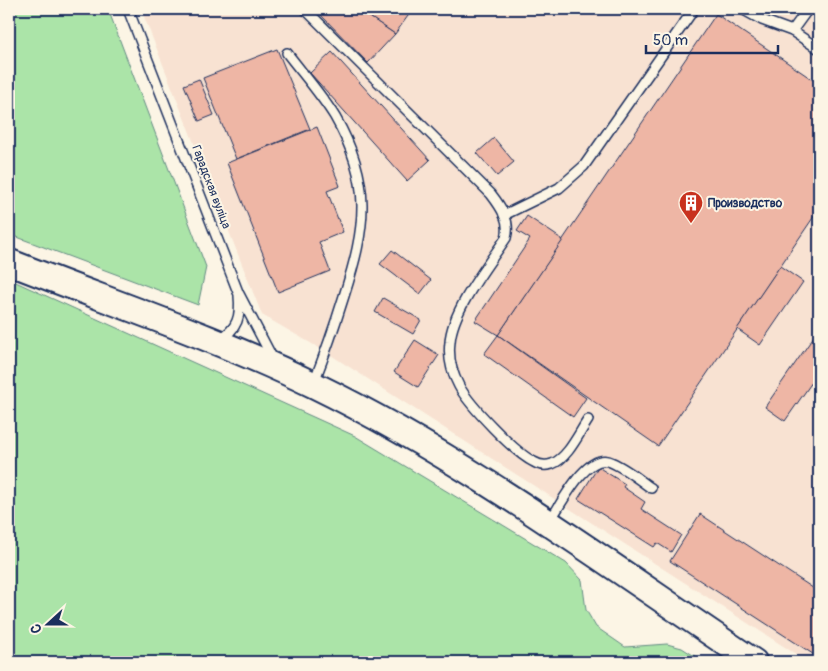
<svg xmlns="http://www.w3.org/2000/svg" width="828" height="671" font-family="Pangolin,sans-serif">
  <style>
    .built { fill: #f8e2d2 }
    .green { fill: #abe4a8; stroke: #638a83 }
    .building { fill: #eeb6a5; stroke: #1b2f5e }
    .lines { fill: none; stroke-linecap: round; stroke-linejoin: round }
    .lane-casing { stroke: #1b2f5e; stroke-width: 12 }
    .secondary-casing { stroke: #1b2f5e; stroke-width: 29 }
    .lane { stroke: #fcf5e5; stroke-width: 9 }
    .secondary { stroke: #fcf5e5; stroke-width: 25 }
    .labels { text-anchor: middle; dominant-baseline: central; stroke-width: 4; stroke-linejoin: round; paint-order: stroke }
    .street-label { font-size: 12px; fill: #1b2f5e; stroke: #fcf5e5 }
    .poi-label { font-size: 12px; font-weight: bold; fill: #1b2f5e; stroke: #fcf5e5; text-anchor: start }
  </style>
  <rect width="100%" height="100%" fill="#fcf5e5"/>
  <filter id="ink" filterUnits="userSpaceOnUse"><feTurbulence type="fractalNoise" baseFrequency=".02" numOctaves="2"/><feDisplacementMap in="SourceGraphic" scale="10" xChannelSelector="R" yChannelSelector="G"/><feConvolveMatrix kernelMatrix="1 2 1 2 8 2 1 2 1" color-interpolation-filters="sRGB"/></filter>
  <g filter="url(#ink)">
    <!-- built -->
    <polygon class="built" points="141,9 819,9 819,662 808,662 326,352 262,315"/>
    <!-- green -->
    <g class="green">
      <polygon points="9,9 108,9 206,267 198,305 9,234"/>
      <polygon points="9,279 355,436 566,563 582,580 586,610 596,627 625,647 667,644 682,648 704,662 9,662"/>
    </g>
    <!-- building -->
    <g class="building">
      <polygon points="315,9 358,9 395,34 368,63"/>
      <polygon points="358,9 413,9 395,34"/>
      <polygon points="716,14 819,84 819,209 658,446 498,335"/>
      <polygon points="277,49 310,129 236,159 203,78"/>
      <polygon points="332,52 430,160 407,181 310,73"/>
      <polygon points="199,79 214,115 199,121 184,85"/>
      <polygon points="317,127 340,186 327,191 343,232 319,242 330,271 278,292 227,163"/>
      <polygon points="494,138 514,162 497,176 477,153"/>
      <polygon points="527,216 563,240 498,335 475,321 530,239 517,231"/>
      <polygon points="392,250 431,280 420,294 380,264"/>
      <polygon points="780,266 803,282 760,345 737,329"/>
      <polygon points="383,298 421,320 413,334 375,312"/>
      <polygon points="819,329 819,372 785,421 765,407"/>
      <polygon points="498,335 586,398 573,417 484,354"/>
      <polygon points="415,340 439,355 418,387 394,372"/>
      <polygon points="598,467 625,484 623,487 645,502 641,509 681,535 671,552 657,543 654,547 578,499"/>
      <polygon points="700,514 819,592 819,658 670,561"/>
    </g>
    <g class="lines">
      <defs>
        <g id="lane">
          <polyline points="128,9 238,292 274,361"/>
          <path d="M305 9 491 194C501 207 511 221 506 238 488 265 452 310 450 342 448 357 452 373 459 386 469 405 515 453 534 462 539 465 546 466 552 464 568 458 579 433 588 420"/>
          <polyline points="742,9 762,20 792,31 819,49"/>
          <polyline points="792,31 808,9"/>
          <path d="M287 53C303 74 321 94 335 117 373 183 366 227 344 296 335 325 325 354 314 382"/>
          <polyline points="504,215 559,188 584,166 694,9"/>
          <path d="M219 339C238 330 241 315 239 296"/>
          <path d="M549 522C561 505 585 455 608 461 623 466 638 479 651 488"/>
        </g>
        <path id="secondary" d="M9 262C110 302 215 337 314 385 470 461 610 566 754 662"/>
      </defs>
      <!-- lane casing -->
      <use href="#lane" class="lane-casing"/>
      <!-- secondary casing -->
      <use href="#secondary" class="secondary-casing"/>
      <!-- lane -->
      <use href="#lane" class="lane"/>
      <!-- secondary -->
      <use href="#secondary" class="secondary"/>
    </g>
  </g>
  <!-- icons -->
  <defs>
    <symbol id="building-pin" viewBox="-11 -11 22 30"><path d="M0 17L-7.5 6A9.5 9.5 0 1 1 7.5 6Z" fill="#c8321e" stroke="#fcf5e5"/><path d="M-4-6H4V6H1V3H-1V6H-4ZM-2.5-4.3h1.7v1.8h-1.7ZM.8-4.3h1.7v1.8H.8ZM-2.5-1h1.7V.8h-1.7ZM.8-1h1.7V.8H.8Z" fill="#fff"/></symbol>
  </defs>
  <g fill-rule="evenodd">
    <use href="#building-pin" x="677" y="189" width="28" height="38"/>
  </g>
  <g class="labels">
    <!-- street labels -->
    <g class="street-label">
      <text transform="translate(211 187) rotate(69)">Гарадская вуліца</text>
    </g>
    <!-- poi labels -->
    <g class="poi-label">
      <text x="708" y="203">Производство</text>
    </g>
  </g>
  <!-- margin -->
  <rect width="828" height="671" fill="none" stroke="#fcf5e5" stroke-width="30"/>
  <rect x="15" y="15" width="798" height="641" fill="none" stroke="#1b2f5e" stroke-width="2" filter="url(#ink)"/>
  <!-- north arrow -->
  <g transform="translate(48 624) rotate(249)" stroke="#fcf5e5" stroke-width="4" paint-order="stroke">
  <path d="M0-4L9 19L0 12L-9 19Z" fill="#1b2f5e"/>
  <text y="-8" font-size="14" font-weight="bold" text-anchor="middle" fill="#1b2f5e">С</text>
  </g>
  <!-- scale -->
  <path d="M646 45v8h132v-8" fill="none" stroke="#1b2f5e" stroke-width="2.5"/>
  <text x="653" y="45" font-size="15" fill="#1b2f5e" stroke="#fcf5e5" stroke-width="4" paint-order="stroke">50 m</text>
</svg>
